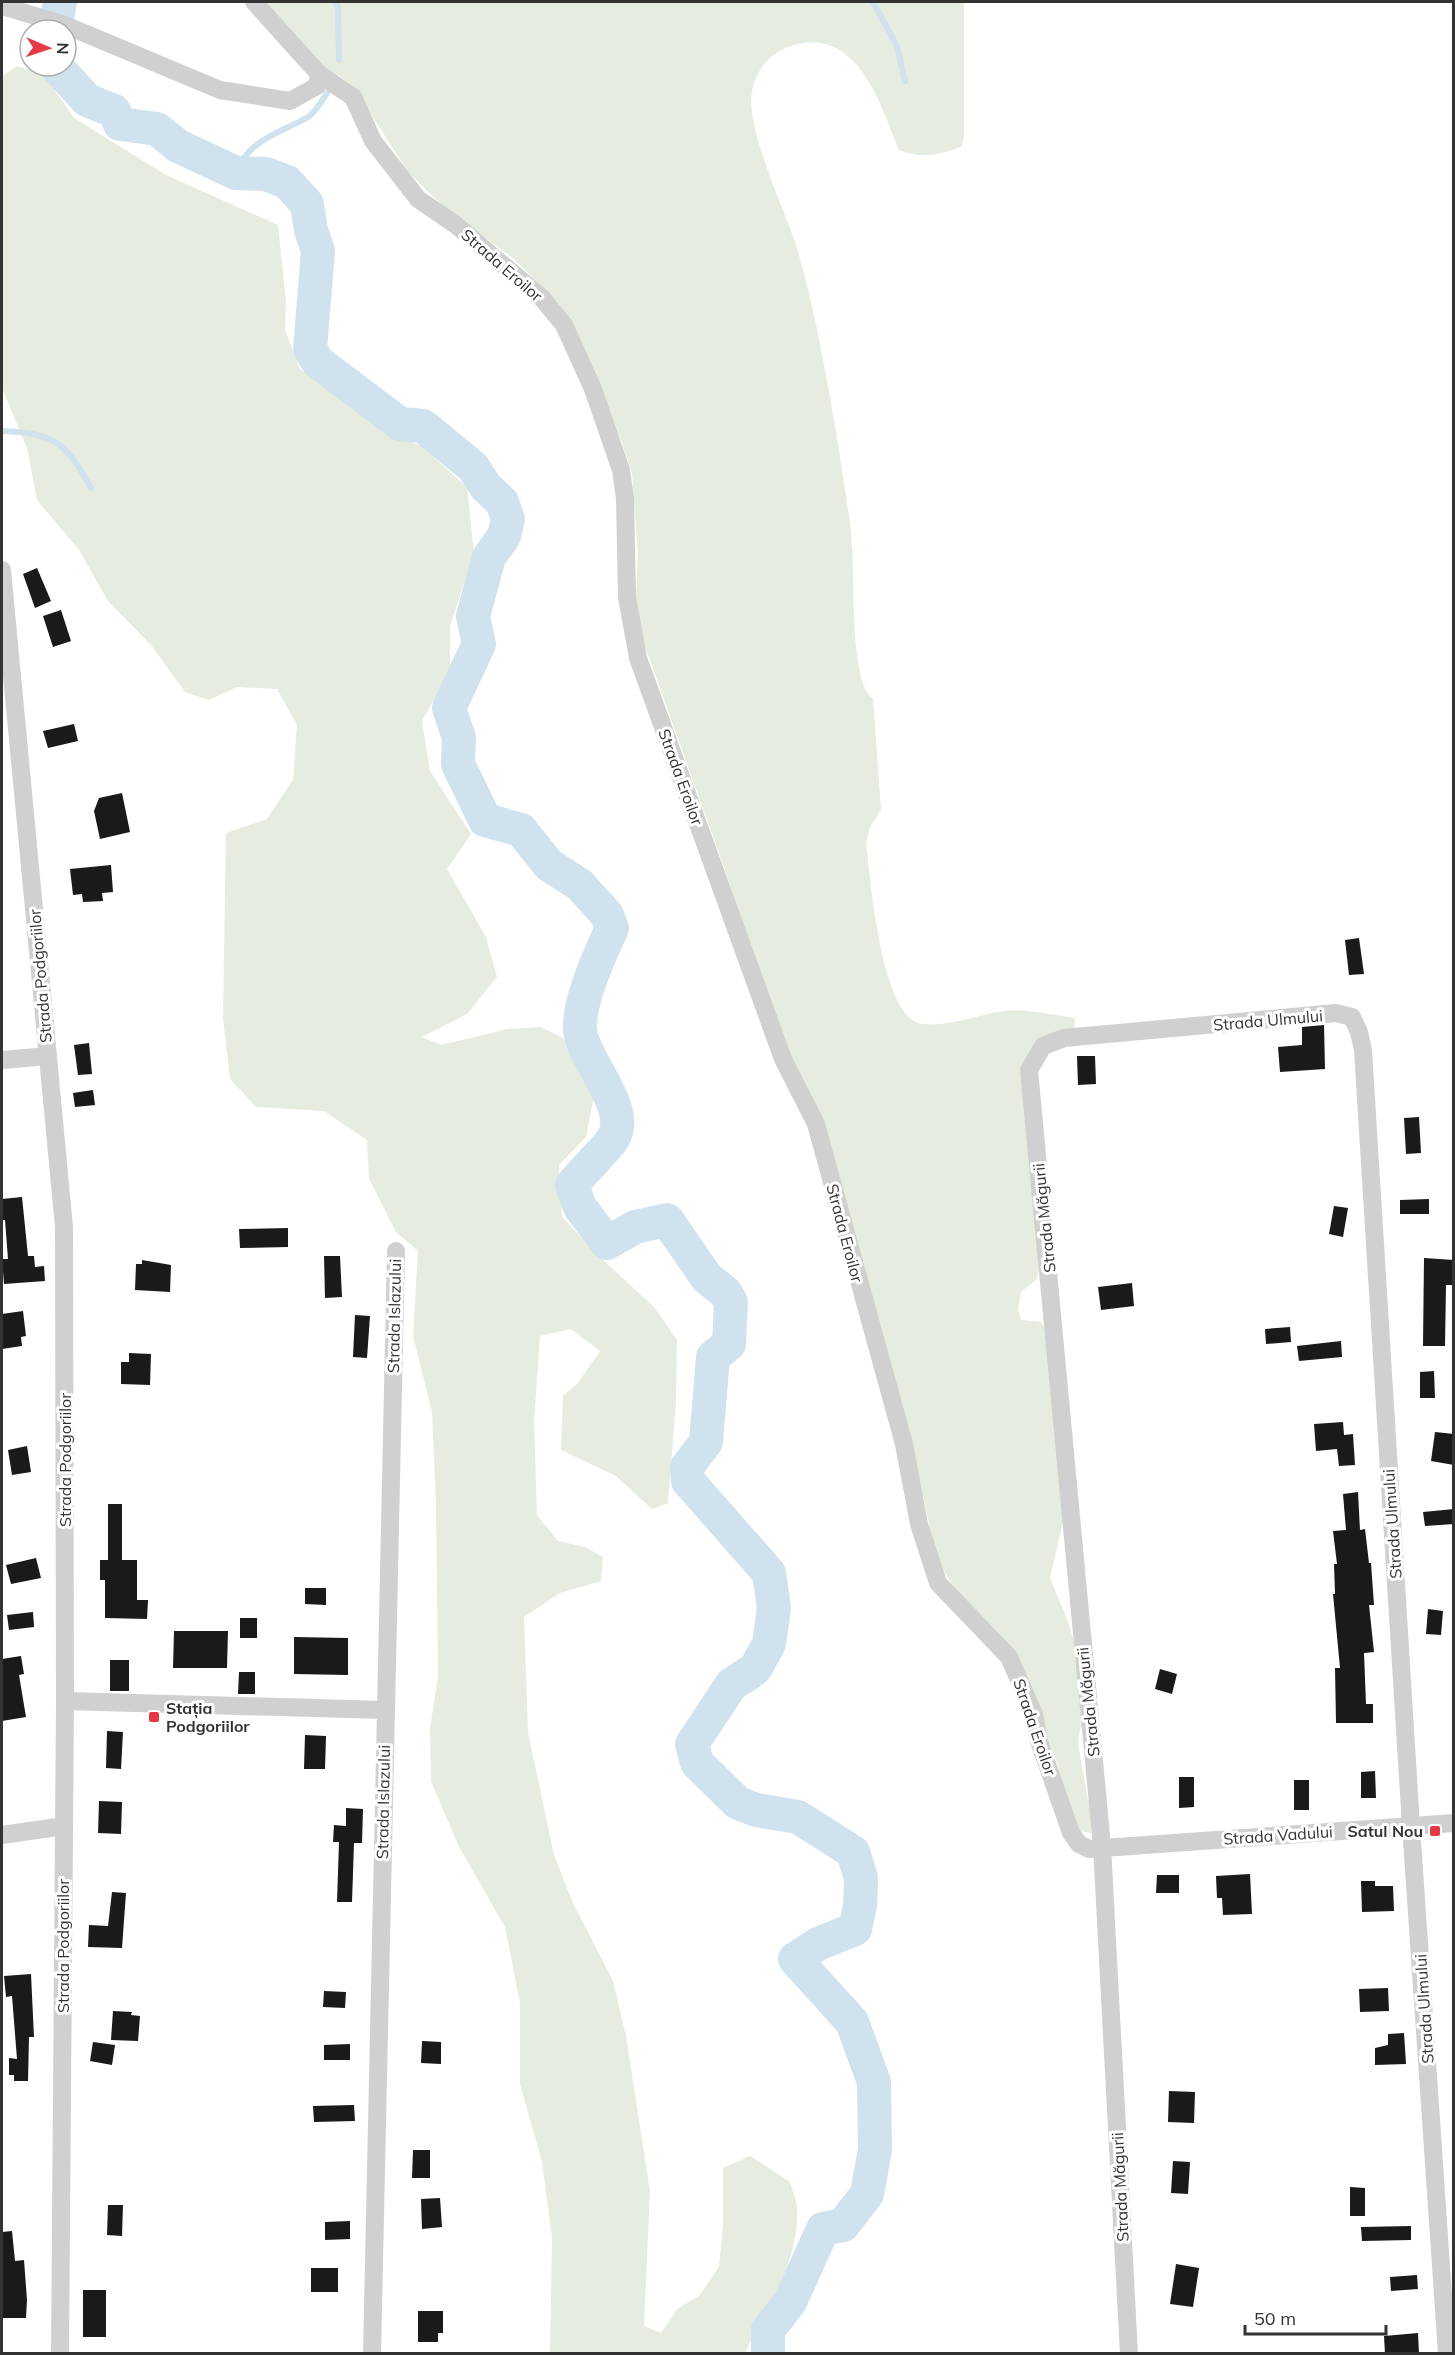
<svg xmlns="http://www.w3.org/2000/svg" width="1455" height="2355" font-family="Mulish,sans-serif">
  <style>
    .green { fill: #e6ecdf }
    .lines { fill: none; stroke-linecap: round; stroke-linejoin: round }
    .stream { stroke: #cfe2ee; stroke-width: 6 }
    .river { stroke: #cfe2ee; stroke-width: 34 }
    .building { fill: #1a1a1a }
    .minor { stroke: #d0d0d0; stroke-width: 18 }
    .poi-dot { fill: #e63946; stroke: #fff; stroke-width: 2 }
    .labels { text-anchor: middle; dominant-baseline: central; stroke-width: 6; stroke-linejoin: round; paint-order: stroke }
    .street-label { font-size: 16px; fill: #333; stroke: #fff }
    .poi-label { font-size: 16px; font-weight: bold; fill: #333; stroke: #fff; text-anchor: start }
  </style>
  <rect width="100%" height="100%" fill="#fff"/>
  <!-- green -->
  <g class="green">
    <path d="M261 2H964V134L962 146C943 155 918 159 899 150 880 103 856 22 788 47 769 54 756 71 752 91 745 130 787 213 799 255 817 319 828 385 839 450 843 481 850 513 852 545 855 574 849 684 873 698L881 810 870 827 866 843C870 877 881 1019 922 1024 948 1027 977 1015 1003 1011 1026 1008 1052 1015 1075 1018L1074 1031C1054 1037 1032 1038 1026 1060L1040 1267 1036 1280 1021 1292 1018 1310 1021 1320 1041 1322 1047 1330 1070 1490 1050 1578 1069 1624 1082 1673 1085 1717 1080 1730 1078 1743 1087 1796 1093 1814 1091 1833 1080 1831 1073 1821 1056 1759 1014 1656 998 1632 957 1592 943 1570 934 1546 909 1430 726 873 635 618 638 555 632 473 621 440 595 377 542 287 514 259 445 208 408 172 353 86 338 75 325 71Z"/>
    <path d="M17 66 44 75 74 118 166 175 278 225 286 301 285 330 300 369 381 429 421 446 467 487 474 553 450 626V671L422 721 430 771 471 834 447 869 486 937 497 977 467 1014 422 1037 441 1045 508 1029 541 1027 563 1038 594 1095 586 1137 559 1165 562 1217 602 1259 654 1307 677 1340 676 1401 668 1503 652 1509 616 1476 561 1450 563 1396 578 1383 600 1351 571 1329 540 1336 534 1422 537 1515 558 1541 585 1547 603 1557 601 1581 560 1593 524 1617 528 1732 554 1855 572 1901 613 1981 626 2036 650 2191 644 2326 661 2333 677 2309 699 2296 719 2267 723 2224V2168L750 2156 790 2182C792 2190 797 2200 797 2209 800 2259 766 2310 745 2353H550L552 2238 542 2162 520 2084V2003L505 1927 459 1847 431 1781 430 1728 438 1677 436 1505 432 1412 413 1336 418 1251 396 1232 369 1179 367 1140 324 1111 256 1107 230 1079 223 1018 226 833 267 819 293 780 297 725 277 689 237 687 209 700 185 692 151 645 108 601 79 550 37 500 27 448 2 388V76Z"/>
  </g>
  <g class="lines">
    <!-- stream -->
    <g class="stream">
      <polyline points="335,2 338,7 339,60"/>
      <polyline points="873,2 897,46 905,81"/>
      <path d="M236 173C248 139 281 133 308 117 316 112 322 100 328 92"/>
      <path d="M2 431C54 433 66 442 91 488"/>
    </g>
    <!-- river -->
    <g class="river">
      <polyline points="55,30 60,2"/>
      <path d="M56 66 87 100 114 111 120 124 157 129 178 146 236 173 266 174 287 182 307 204 311 230 318 251 310 349 318 362 400 424 423 426 473 467 486 487 502 502 508 519 504 536 489 557 473 616 479 644 449 708 459 738 458 764 485 820 521 830 549 865 580 885 607 915 612 928C600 955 579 999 580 1029 581 1059 634 1110 612 1140 600 1156 584 1170 572 1185L580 1207 607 1243 635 1227 667 1220 707 1278 725 1292 731 1302 729 1344 713 1357 706 1442 687 1467 688 1481 769 1573 774 1608 769 1644 755 1669 731 1685 692 1744 697 1763 738 1803 756 1810 798 1817 853 1852 861 1878 860 1906 855 1929 818 1944 795 1959 852 2022 874 2082 875 2150 867 2194 843 2225 823 2229 790 2302 768 2330V2354"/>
    </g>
  </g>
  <!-- building -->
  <g class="building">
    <polygon points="37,568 51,601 35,608 23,574"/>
    <polygon points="61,610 71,641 53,647 43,616"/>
    <polygon points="74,724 78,741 48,748 43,731"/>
    <polygon points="122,793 130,832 100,839 94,811 99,798"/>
    <polygon points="111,865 113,892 102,893 103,901 83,902 82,894 73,895 70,869"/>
    <polygon points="1359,938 1364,974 1349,975 1345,940"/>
    <polygon points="1324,1025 1325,1069 1280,1072 1278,1047 1302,1045 1302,1027"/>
    <polygon points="89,1043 92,1074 78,1075 74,1045"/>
    <polygon points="1077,1056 1095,1056 1096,1084 1078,1085"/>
    <polygon points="93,1090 95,1105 75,1107 73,1093"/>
    <polygon points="1419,1117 1421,1153 1406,1154 1404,1118"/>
    <polygon points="22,1197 28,1256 34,1256 35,1267 44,1266 45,1281 4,1284 2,1259 8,1259 5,1220 2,1220 2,1199"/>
    <polygon points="1429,1199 1429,1214 1400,1214 1400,1200"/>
    <polygon points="1334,1206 1348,1208 1343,1237 1329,1234"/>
    <polygon points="288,1228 288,1247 240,1248 239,1229"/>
    <polygon points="324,1256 340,1256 342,1297 325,1298"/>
    <polygon points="1424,1258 1454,1260 1454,1285 1446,1285 1445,1346 1423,1346"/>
    <polygon points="142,1260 171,1265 170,1292 135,1290 136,1264 142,1264"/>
    <polygon points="1132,1283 1134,1306 1101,1310 1098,1287"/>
    <polygon points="23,1311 26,1336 21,1337 22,1346 2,1349 2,1314"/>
    <polygon points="355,1315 370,1316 367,1358 353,1357"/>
    <polygon points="1290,1327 1291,1342 1266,1344 1265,1329"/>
    <polygon points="1341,1341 1342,1357 1299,1361 1297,1346"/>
    <polygon points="129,1353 151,1354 150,1385 121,1384 121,1362 129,1362"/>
    <polygon points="1434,1371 1435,1398 1420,1398 1420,1372"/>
    <polygon points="1343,1422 1344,1435 1353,1434 1355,1465 1339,1466 1337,1449 1316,1451 1314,1424"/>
    <polygon points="1435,1432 1454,1434 1454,1465 1431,1461"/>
    <polygon points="27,1446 31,1472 12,1475 8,1450"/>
    <polygon points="1358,1492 1360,1530 1365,1529 1369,1563 1371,1563 1374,1605 1369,1605 1374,1652 1364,1653 1366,1704 1373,1704 1373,1723 1336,1723 1335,1668 1340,1668 1333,1594 1335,1594 1334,1564 1337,1564 1333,1531 1346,1530 1343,1494"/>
    <polygon points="108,1504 122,1504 122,1560 137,1560 137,1600 148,1600 147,1619 105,1618 105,1580 100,1580 100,1560 108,1560"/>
    <polygon points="1454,1509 1454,1524 1425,1526 1423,1512"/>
    <polygon points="36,1558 41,1578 11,1584 6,1565"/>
    <polygon points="305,1588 326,1588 326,1605 305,1604"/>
    <polygon points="1428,1609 1443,1611 1441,1635 1426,1634"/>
    <polygon points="33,1612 34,1627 9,1630 7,1615"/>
    <rect x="240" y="1618" width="17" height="20"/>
    <polygon points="174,1631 228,1631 227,1668 173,1668"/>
    <polygon points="294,1637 348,1638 348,1675 294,1674"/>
    <polygon points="21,1656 24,1674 19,1675 26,1717 2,1721 2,1659"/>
    <rect x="110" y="1660" width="19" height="31"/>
    <polygon points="1160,1669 1177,1674 1172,1694 1155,1689"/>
    <polygon points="239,1672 255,1672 255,1694 238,1694"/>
    <polygon points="107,1731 123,1732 121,1769 106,1768"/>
    <polygon points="305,1735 326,1736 325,1769 304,1769"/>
    <polygon points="1375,1771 1376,1798 1361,1798 1361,1772"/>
    <polygon points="1179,1777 1194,1777 1194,1807 1179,1808"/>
    <rect x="1294" y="1780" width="15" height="30"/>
    <polygon points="99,1801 122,1802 121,1834 98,1833"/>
    <polygon points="346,1808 363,1809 362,1843 354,1843 352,1902 337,1902 339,1842 333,1842 334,1825 346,1826"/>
    <polygon points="1250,1874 1252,1914 1223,1915 1222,1898 1217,1898 1216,1876"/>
    <polygon points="1157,1875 1179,1875 1179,1893 1156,1893"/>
    <polygon points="1361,1881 1375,1881 1375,1886 1393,1886 1394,1911 1362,1912"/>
    <polygon points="112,1892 126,1893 122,1948 88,1947 89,1925 108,1926"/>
    <polygon points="31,1974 34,2037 29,2037 28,2081 14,2081 14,2075 9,2075 9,2058 17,2059 12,1996 6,1997 4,1976"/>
    <polygon points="1388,1988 1389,2011 1360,2012 1359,1989"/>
    <polygon points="324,1991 346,1992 345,2008 323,2007"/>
    <polygon points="113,2011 132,2012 131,2015 140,2016 138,2041 111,2040"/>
    <polygon points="1404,2033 1406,2064 1375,2065 1375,2048 1388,2045 1388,2034"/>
    <polygon points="422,2041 441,2042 441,2064 421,2063"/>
    <polygon points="93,2042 115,2045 112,2065 90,2061"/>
    <polygon points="350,2044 350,2060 324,2060 324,2045"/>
    <polygon points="1169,2091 1195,2092 1194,2123 1168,2122"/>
    <polygon points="354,2105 355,2121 314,2122 313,2106"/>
    <polygon points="413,2150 430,2150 430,2178 412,2178"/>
    <polygon points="1173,2161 1190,2162 1188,2194 1171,2193"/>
    <polygon points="1350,2187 1365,2188 1365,2216 1350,2216"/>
    <polygon points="440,2198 442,2227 422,2229 421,2199"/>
    <polygon points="108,2205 123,2205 122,2236 107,2235"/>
    <polygon points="350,2221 350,2239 325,2240 325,2222"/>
    <polygon points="1411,2226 1411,2240 1362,2241 1361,2227"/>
    <polygon points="12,2231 15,2261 24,2260 27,2300 26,2318 2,2318 2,2232"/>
    <polygon points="1176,2264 1199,2268 1193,2307 1170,2304"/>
    <rect x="311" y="2268" width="27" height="24"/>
    <polygon points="1417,2275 1418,2289 1391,2291 1390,2277"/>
    <rect x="83" y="2290" width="23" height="47"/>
    <polygon points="418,2311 443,2311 443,2333 438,2333 438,2342 418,2342"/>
    <polygon points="1418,2333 1419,2354 1385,2354 1384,2336"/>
  </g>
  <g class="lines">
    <!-- minor -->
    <g class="minor">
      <polyline points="254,2 319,74 353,97 373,141 418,199 456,225 541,297 564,325 593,389 621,470 625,498 627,597 638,658 783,1059 816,1124 904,1444 919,1524 938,1583 1009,1657 1034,1714 1039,1741 1071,1833 1079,1844 1089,1849 1454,1823"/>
      <polyline points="2,6 65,25 220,90 290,101 317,86 319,74"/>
      <polyline points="2,570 64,1227 65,1701 60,2354"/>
      <polyline points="2,1060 48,1056"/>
      <polyline points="65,1701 384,1710"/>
      <polyline points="2,1835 64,1826"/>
      <polyline points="372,2354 396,1251"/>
      <polyline points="1129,2354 1102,1846 1029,1070 1043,1046 1064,1038 1336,1013 1352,1017 1359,1032 1363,1050 1411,1826 1447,2354"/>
    </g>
  </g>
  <!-- markers -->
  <g class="poi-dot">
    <rect x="148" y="1711" width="12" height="12" rx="3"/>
    <rect x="1429" y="1825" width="12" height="12" rx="3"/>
  </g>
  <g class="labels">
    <!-- street labels -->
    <g class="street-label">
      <text transform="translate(502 265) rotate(41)">Strada Eroilor</text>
      <text transform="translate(681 777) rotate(70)">Strada Eroilor</text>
      <text transform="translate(40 976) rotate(-95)">Strada Podgoriilor</text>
      <text transform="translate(1268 1020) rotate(-5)">Strada Ulmului</text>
      <text transform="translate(1044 1218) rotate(-96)">Strada Măgurii</text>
      <text transform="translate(845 1233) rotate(75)">Strada Eroilor</text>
      <text transform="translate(394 1316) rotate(-89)">Strada Islazului</text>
      <text transform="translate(65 1460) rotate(-90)">Strada Podgoriilor</text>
      <text transform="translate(1392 1524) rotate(-94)">Strada Ulmului</text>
      <text transform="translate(1088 1702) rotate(-96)">Strada Măgurii</text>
      <text transform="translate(1035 1727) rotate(71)">Strada Eroilor</text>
      <text transform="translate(383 1802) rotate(-89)">Strada Islazului</text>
      <text transform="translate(1278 1835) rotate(-4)">Strada Vadului</text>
      <text transform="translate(63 1946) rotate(-90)">Strada Podgoriilor</text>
      <text transform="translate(1424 2009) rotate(-94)">Strada Ulmului</text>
      <text transform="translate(1120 2187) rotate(-93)">Strada Măgurii</text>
    </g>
    <!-- poi labels -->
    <g class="poi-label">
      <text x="166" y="1708">Stația<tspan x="166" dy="18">Podgoriilor</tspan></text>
      <text x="1423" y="1831" text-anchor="end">Satul Nou</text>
    </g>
  </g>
  <!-- border -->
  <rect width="1455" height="2355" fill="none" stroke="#333333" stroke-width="6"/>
  <!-- north arrow -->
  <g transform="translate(48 48) rotate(92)"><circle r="28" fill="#ffffff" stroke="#adadad" stroke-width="1.5"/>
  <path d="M0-4.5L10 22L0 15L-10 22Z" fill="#e63946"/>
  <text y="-9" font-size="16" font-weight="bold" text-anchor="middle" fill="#333333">N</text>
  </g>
  <!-- scale -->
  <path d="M1245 2325v9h141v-9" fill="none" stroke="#333333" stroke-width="3"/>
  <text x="1254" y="2325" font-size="18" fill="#333333" stroke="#ffffff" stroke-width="4.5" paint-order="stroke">50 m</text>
</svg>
